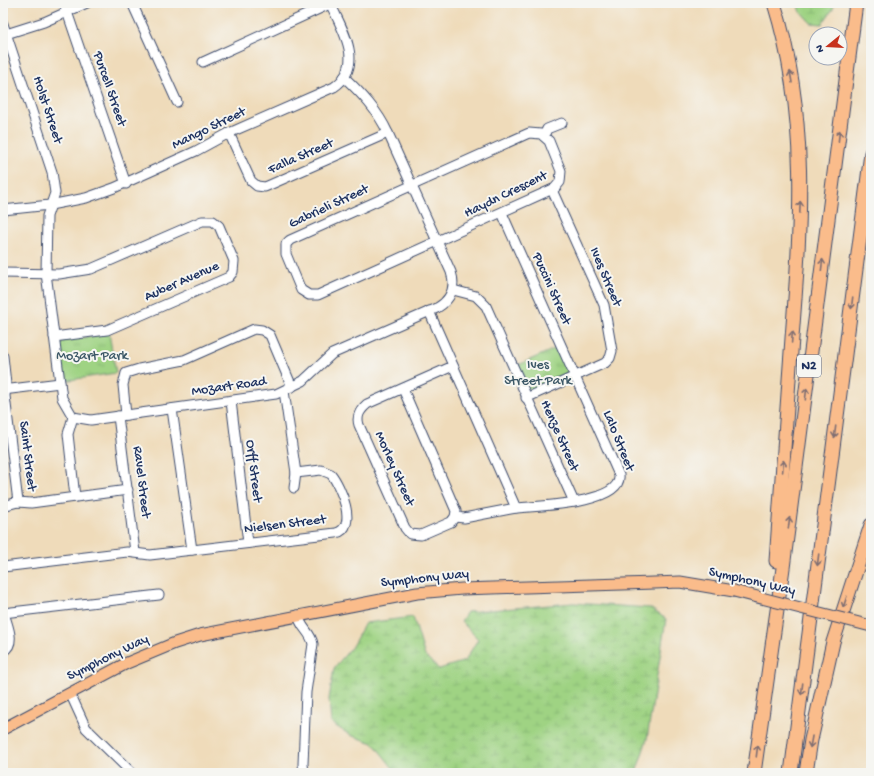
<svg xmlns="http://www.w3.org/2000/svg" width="874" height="776" font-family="'Gochi Hand',sans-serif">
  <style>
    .grass { fill: url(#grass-tufts); stroke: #5d8170 }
    .wetland { fill: url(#wetland-marsh); stroke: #5d8170 }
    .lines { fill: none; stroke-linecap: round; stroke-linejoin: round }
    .minor-casing { stroke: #3b496c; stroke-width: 11 }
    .major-casing { stroke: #3b496c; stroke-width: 13 }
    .highway-casing { stroke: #3b496c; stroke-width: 15 }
    .minor { stroke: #fff; stroke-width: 9 }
    .major { stroke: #fabc8b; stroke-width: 11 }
    .highway { stroke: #fabc8b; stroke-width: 13 }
    .major-bridge-casing { stroke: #3b496c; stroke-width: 13; stroke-linecap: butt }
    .major-bridge { stroke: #fabc8b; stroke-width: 11 }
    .oneway { stroke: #7f6e72 }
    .labels { text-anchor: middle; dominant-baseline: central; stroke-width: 4; stroke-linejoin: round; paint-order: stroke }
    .shield { fill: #f6f6f2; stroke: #5d6b8a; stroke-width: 1 }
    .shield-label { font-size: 13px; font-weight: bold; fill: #1b2f5e }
    .street-label { font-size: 14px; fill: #1b2f5e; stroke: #f6f6f2 }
    .park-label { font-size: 14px; fill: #3c5867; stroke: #f6f6f2 }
  </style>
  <defs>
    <pattern id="grass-tufts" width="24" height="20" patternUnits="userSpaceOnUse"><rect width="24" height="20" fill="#9fd383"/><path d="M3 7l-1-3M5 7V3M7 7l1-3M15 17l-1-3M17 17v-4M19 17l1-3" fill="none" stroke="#88b574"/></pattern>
    <pattern id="wetland-marsh" width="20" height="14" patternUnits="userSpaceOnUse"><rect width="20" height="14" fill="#9fd383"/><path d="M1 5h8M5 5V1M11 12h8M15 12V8" fill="none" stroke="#88b574"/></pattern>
  </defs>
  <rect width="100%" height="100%" fill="#f6f6f2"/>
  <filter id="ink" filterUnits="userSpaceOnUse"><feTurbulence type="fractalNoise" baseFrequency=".025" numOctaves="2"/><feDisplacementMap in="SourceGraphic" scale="8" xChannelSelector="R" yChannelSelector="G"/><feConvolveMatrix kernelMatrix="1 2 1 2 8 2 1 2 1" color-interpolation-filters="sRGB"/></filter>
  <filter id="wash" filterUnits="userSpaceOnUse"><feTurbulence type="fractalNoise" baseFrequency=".012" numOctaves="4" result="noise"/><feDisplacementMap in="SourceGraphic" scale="16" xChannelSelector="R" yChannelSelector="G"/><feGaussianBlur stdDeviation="0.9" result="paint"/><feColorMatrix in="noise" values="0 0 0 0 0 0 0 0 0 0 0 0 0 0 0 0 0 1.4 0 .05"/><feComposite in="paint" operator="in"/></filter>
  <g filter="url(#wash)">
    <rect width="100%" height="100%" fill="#efdbba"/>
    <!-- grass -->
    <g class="grass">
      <polygon points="109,333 116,373 63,381 60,346 63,341"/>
      <polygon points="559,347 568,371 565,377 533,391 528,389 516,366"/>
    </g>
    <!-- wetland -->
    <g class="wetland">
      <polygon points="798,3 834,3 833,9 822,24 811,23 799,10"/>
      <polygon points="573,603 650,608 666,619 647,739 636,773 397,773 373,743 350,735 331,723 329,699 334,668 351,648 365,623 413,617 425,656 439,669 465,661 478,639 461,621 467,612"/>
    </g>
  </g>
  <g filter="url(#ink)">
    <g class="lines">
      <defs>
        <g id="minor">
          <polyline points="64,3 126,184"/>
          <polyline points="132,3 177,102"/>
          <polyline points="3,24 52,172 55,193 47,216 46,273 62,398 73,417"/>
          <polyline points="3,35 44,22 87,3"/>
          <polyline points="203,62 330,4"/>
          <polyline points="229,133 251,181 257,186 265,187 388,133"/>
          <polygon points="529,133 541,134 549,141 561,171 560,182 555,188 318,295 309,295 301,290 286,254 286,244 290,240"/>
          <polyline points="544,136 547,129 562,123"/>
          <path d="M3 210 50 205 86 198 114 188 196 151 229 133 334 87C366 65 342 29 330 3"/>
          <polyline points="3,273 59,274 91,269 202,221 213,221 219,226 234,261 233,272 229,277 107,330 54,337"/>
          <polyline points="453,290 476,296 486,306 574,502"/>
          <path d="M429 311 516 508C536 506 623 504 619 475L502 213"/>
          <polyline points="3,356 6,384 5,396 18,502"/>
          <path d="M403 389 456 511 455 517 451 522 421 535 410 534 405 528 359 425C356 416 360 410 367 404L453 366"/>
          <polyline points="3,390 60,383"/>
          <polyline points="526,398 605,363 610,358 612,351 604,305 552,190"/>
          <polyline points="231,401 248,543"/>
          <polyline points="172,409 192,550"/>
          <polyline points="126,415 123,385 126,373 139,369 184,360 254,329 262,330 270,335 292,387"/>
          <polyline points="118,416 135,552"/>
          <path d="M73 417 91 420 276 394 303 381 332 354 437 308C451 300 456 287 451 272L388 133C378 111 362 94 344 77"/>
          <polyline points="73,417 68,434 75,497"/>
          <polyline points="294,488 296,473"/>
          <polyline points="3,506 18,502 31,503 128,490"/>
          <polyline points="455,517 464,518 516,508"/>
          <path d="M3 567 127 552 150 555 336 533C359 528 340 485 331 474L321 470 296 473 284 391"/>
          <polyline points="3,613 159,595"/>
          <path d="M298 615C301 629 311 632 313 644L306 692 303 764 304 773"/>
          <path d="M3 651C17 644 7 625 4 613"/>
          <polyline points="70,693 86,728 132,773"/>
        </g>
        <polyline id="major" points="3,729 127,663 175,643 200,635 417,593 462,589 654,583 680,582 734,591"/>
        <g id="highway">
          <path d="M774 3C809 115 801 224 792 338 787 413 781 487 776 561"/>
          <polyline points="754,773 783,568 856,3"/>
          <polyline points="791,773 871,153"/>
          <polyline points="806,773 811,740 833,642 871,525"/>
        </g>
      </defs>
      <!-- minor casing -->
      <use href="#minor" class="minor-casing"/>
      <!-- major casing -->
      <use href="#major" class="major-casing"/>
      <!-- highway casing -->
      <use href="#highway" class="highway-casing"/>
      <!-- minor -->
      <use href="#minor" class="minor"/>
      <!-- major -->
      <use href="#major" class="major"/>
      <!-- highway -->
      <use href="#highway" class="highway"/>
      <defs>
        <polyline id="major-bridge" points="734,591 871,626"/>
      </defs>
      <!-- major-bridge casing -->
      <use href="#major-bridge" class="major-bridge-casing"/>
      <!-- major-bridge -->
      <use href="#major-bridge" class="major-bridge"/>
    </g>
    <!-- one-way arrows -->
    <defs><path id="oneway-shaft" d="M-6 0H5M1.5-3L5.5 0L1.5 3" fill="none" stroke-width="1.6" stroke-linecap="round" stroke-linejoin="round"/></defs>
    <g class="oneway">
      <use href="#oneway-shaft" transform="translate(791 77) rotate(-100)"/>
      <use href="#oneway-shaft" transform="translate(839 136) rotate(-83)"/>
      <use href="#oneway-shaft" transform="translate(800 207) rotate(-88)"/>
      <use href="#oneway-shaft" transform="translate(822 265) rotate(-83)"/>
      <use href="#oneway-shaft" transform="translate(852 303) rotate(97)"/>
      <use href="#oneway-shaft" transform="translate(792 337) rotate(-86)"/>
      <use href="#oneway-shaft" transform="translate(806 394) rotate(-83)"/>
      <use href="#oneway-shaft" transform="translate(835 432) rotate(97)"/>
      <use href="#oneway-shaft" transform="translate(783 466) rotate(-86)"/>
      <use href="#oneway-shaft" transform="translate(789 523) rotate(-83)"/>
      <use href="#oneway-shaft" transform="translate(818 560) rotate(97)"/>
      <use href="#oneway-shaft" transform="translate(845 602) rotate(108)"/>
      <use href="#oneway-shaft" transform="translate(802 689) rotate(97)"/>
      <use href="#oneway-shaft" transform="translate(811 742) rotate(100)"/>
      <use href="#oneway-shaft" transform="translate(757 751) rotate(-83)"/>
    </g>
  </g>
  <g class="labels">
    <!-- shield labels -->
    <rect class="shield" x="797" y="355" width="24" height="22" rx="3"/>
    <g class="shield-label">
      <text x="809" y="366">N2</text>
    </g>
    <!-- street labels -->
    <g class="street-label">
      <text transform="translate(109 89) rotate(71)">Purcell Street</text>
      <text transform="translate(47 110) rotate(72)">Holst Street</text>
      <text transform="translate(209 129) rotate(-26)">Mango Street</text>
      <text transform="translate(301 157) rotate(-24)">Falla Street</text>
      <text transform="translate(506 195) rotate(-26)">Haydn Crescent</text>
      <text transform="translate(329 207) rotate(-25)">Gabrieli Street</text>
      <text transform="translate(605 277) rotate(67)">Ives Street</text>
      <text transform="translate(182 282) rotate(-24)">Auber Avenue</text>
      <text transform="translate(551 289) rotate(66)">Puccini Street</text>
      <text transform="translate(229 387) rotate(-8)">Mozart Road</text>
      <text transform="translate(559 436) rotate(66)">Henze Street</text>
      <text transform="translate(618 441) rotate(68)">Lalo Street</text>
      <text transform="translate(27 456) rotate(83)">Saint Street</text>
      <text transform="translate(394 469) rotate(66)">Morley Street</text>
      <text transform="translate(253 471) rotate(83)">Orff Street</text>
      <text transform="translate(141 482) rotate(83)">Ravel Street</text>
      <text transform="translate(285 525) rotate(-7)">Nielsen Street</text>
      <text transform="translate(425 579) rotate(-6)">Symphony Way</text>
      <text transform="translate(752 582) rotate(13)">Symphony Way</text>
      <text transform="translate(108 658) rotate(-26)">Symphony Way</text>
    </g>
    <!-- park labels -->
    <g class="park-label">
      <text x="92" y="356">Mozart Park</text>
      <text x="538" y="365">Ives<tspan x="538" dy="16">Street Park</tspan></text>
    </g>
  </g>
  <!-- margin -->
  <rect width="874" height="776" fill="none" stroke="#f6f6f2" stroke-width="16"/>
  <!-- north arrow -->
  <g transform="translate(828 46) rotate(252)"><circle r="19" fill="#f6f6f2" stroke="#9ea6b7"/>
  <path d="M0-3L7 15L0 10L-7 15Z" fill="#c8321e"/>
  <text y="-6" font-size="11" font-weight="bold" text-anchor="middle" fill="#1b2f5e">N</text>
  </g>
</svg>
